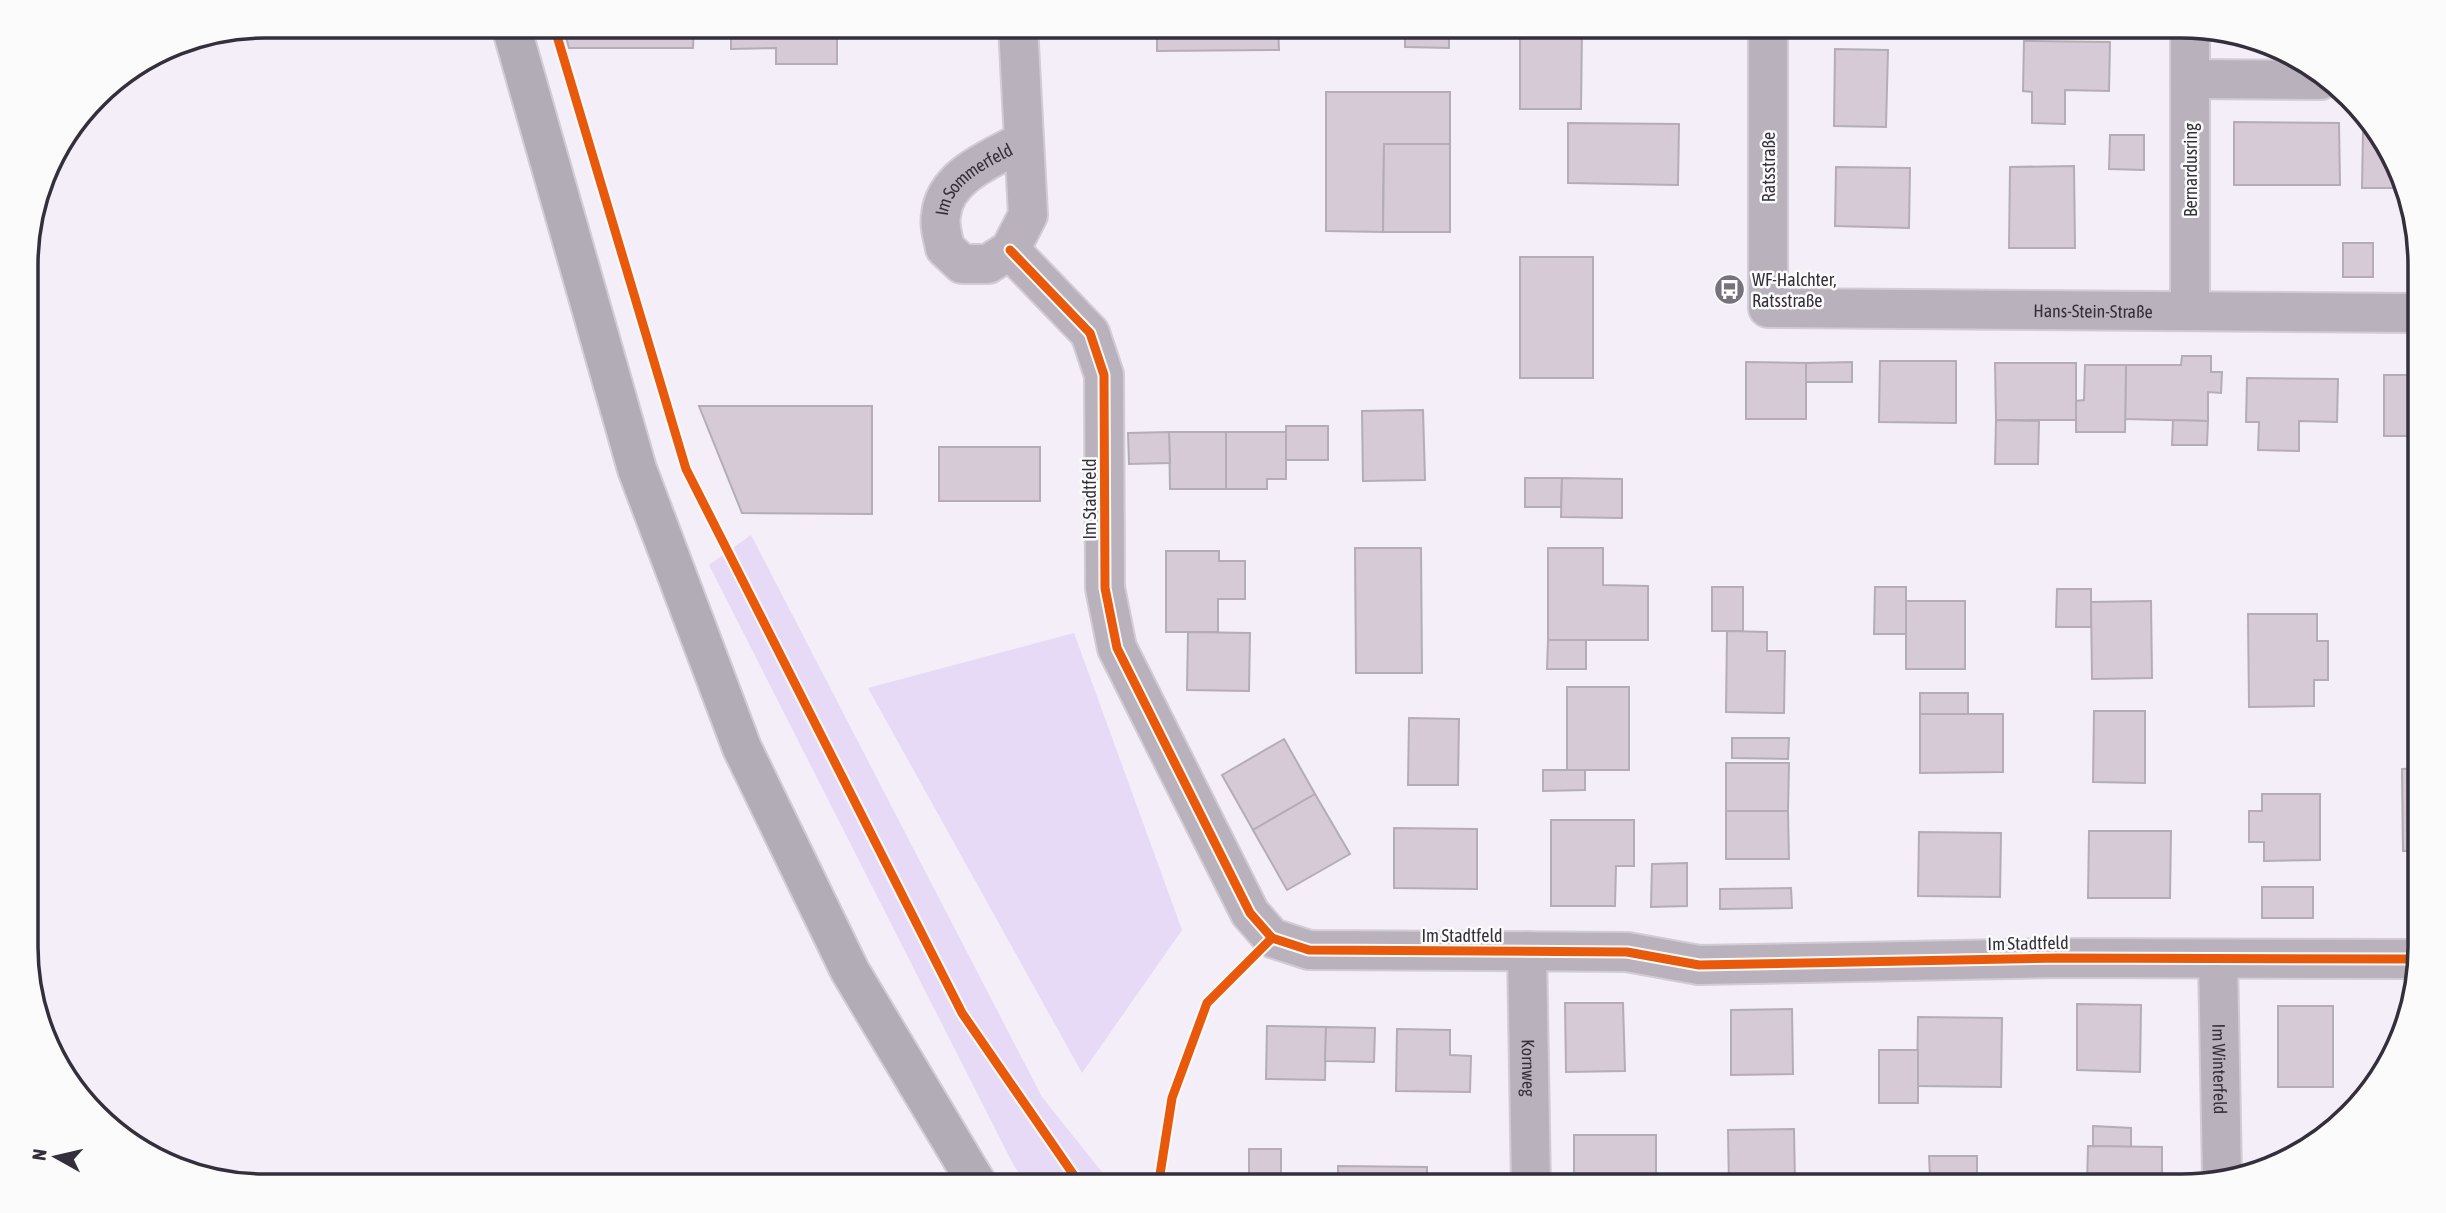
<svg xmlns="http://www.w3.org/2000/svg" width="2446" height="1213" font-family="'Asap Condensed',sans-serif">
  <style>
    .green { fill: #e7daf6 }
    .building { fill: #d6cad6; stroke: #b4adb5; stroke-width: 2 }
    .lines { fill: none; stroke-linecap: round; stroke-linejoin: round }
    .minor-casing { stroke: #d1ccd5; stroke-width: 42 }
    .major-casing { stroke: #d1ccd5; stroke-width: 42 }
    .minor { stroke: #b9b2bc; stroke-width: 38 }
    .major { stroke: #b2acb6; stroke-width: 38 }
    .cycleway-casing { stroke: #fbfbfb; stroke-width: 13 }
    .cycleway { stroke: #e8590c; stroke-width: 9 }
    .labels { text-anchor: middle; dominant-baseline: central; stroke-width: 5; stroke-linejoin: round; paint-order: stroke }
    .street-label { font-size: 18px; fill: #352f3c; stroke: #fbfbfb }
    .poi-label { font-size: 18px; fill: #352f3c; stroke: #fbfbfb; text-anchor: start }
    .rim { fill: none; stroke: #352f3c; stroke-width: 3.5 }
  </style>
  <rect width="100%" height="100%" fill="#f3eef8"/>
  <!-- green -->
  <g class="green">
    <polygon points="751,535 1042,1097 1114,1187 1028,1187 1013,1164 709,565"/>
    <polygon points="1074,633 1182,930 1082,1073 868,688"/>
  </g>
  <!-- building -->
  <g class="building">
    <polygon points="563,26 694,26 693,48 569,48"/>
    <polygon points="731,26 837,26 837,64 776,64 776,48 731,49"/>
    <polygon points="1157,26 1278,26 1279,50 1157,51"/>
    <polygon points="1405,26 1449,26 1449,48 1405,47"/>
    <polygon points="1520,26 1582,26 1581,109 1520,109"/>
    <polygon points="2024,41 2110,42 2109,91 2065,90 2065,124 2032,123 2032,92 2023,91"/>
    <polygon points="1835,49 1888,50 1886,127 1834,126"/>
    <polygon points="1326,92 1450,92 1450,144 1384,144 1383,232 1326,231"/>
    <polygon points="2234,122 2339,123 2340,185 2234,185"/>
    <polygon points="1568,123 1679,124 1678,185 1568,183"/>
    <polygon points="2363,130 2375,130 2398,188 2362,188"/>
    <polygon points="2110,135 2144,135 2144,170 2109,169"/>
    <polygon points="1384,144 1450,144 1450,232 1383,232"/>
    <polygon points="2074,166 2075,248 2009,248 2010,167"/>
    <polygon points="1836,167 1910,168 1909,228 1835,226"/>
    <rect x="2343" y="243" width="30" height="34"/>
    <rect x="1520" y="257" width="73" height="121"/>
    <polygon points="2182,356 2211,356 2211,372 2222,372 2221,393 2208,392 2208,421 2125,419 2126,365 2181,365"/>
    <polygon points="1880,361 1956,361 1956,423 1879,422"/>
    <polygon points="1746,362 1806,363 1806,419 1746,419"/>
    <polygon points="1852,362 1852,382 1806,382 1806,363"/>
    <polygon points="1995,363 2076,363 2076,420 1996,420"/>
    <polygon points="2085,365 2126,365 2125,432 2076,432 2076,401 2084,400"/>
    <rect x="2384" y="375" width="34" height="61"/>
    <polygon points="2247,378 2338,379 2337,422 2299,421 2299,451 2258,450 2259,422 2246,422"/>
    <polygon points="699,406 872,406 872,514 742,513"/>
    <polygon points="1423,410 1425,480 1363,481 1362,411"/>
    <polygon points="1996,420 2039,421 2038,464 1995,464"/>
    <polygon points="2173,420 2208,421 2207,445 2172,445"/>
    <rect x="1286" y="426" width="42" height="34"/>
    <polygon points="1169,432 1226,432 1226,489 1170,489"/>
    <polygon points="1169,432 1170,463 1129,464 1128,433"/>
    <polygon points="1226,432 1286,432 1286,479 1267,479 1267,489 1226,489"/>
    <rect x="939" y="447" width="101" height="54"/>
    <polygon points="1525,478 1562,478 1561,507 1525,507"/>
    <polygon points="1562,478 1622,479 1622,518 1561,517"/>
    <polygon points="1355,548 1421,548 1422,673 1356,673"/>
    <polygon points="1548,548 1603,548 1603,585 1648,586 1648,640 1548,640"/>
    <polygon points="1166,551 1219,551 1219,561 1245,561 1245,599 1218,599 1218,632 1166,632"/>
    <rect x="1712" y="587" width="31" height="44"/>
    <polygon points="1875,587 1906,587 1906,634 1874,634"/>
    <polygon points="2057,589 2091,589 2091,627 2056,627"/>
    <rect x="1906" y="601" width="59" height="68"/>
    <polygon points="2151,601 2152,678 2092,679 2091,602"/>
    <polygon points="2248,614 2317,614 2317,641 2328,641 2328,680 2314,680 2314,706 2249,707"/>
    <rect x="2409" y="627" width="10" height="64"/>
    <polygon points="1727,631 1767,632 1767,651 1785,651 1784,713 1726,712"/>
    <polygon points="1188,632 1250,633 1249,691 1187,690"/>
    <polygon points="1548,640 1586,640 1586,669 1547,669"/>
    <rect x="1567" y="687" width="62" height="83"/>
    <polygon points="1920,693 1968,693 1968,715 1920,714"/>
    <polygon points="2094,711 2145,711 2145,783 2093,782"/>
    <polygon points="1920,714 2003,714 2003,772 1920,773"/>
    <polygon points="1409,718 1459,719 1458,785 1408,785"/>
    <polygon points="1732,738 1789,738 1788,759 1732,758"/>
    <polygon points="1284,739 1315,794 1253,830 1222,775"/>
    <polygon points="1726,763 1789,763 1788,811 1726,811"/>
    <polygon points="2419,768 2419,851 2403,851 2402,769"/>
    <polygon points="1543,770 1585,770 1585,790 1543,791"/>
    <polygon points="1315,794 1350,854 1287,890 1253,830"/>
    <polygon points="2262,794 2320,794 2320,860 2264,861 2264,842 2249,842 2249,811 2262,811"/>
    <polygon points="1726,811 1788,811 1789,859 1726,859"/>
    <polygon points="1551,820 1634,820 1634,866 1616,866 1615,906 1551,906"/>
    <polygon points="1394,828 1477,829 1477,889 1394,888"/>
    <polygon points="2089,831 2171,831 2170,898 2088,898"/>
    <polygon points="1919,832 2001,833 2000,897 1918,896"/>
    <polygon points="1687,863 1687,906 1651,907 1652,864"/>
    <rect x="2262" y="887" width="51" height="31"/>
    <polygon points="1791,888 1792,908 1720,909 1720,889"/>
    <polygon points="1565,1003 1623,1003 1625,1071 1566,1072"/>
    <polygon points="2077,1004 2141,1005 2140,1072 2077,1070"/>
    <rect x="2278" y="1006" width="55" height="81"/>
    <polygon points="1792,1009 1793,1074 1731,1075 1731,1010"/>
    <polygon points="1918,1017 2002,1018 2001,1087 1917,1086"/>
    <polygon points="1267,1026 1326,1027 1325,1080 1266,1079"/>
    <polygon points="1326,1027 1375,1028 1374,1062 1325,1061"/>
    <polygon points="1397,1029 1450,1030 1450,1055 1471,1056 1470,1092 1396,1091"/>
    <rect x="1879" y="1050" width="39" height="53"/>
    <polygon points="2093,1126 2131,1128 2131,1147 2093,1146"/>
    <polygon points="1794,1129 1795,1186 1729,1186 1728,1130"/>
    <rect x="1574" y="1135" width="82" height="51"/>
    <polygon points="2088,1146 2162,1147 2162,1186 2087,1186"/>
    <rect x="1249" y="1149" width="32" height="32"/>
    <polygon points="1929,1156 1977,1156 1977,1177 1930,1177"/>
    <polygon points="1338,1166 1427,1167 1427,1186 1338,1186"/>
    <polygon points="1915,1177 1959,1177 1959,1186 1914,1186"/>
  </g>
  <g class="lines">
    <defs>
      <g id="minor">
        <path id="s1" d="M1018 26 1028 215 1010 250 988 264H962L945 248C943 238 939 225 941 215 945 175 993 158 1024 141"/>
        <path id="s2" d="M1768 26V308L2418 313"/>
        <polyline points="2190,28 2190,311"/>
        <polyline points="2190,79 2321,80"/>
        <polyline points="1010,250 1090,333 1104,375 1105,588 1117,648 1250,913 1272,938 1309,950 1627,952 1699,965 2058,958 2417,959"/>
        <path id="s3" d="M1527 951 1531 1186"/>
        <path id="s4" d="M2218 959 2222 1177"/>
      </g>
      <polyline id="major" points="511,26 637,469 742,748 850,971 979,1187"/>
    </defs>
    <!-- minor casing -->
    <use href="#minor" class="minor-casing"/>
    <!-- major casing -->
    <use href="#major" class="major-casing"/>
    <!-- minor -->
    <use href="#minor" class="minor"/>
    <!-- major -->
    <use href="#major" class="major"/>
    <defs>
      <g id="cycleway">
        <polyline points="554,26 686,469 962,1013 1082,1187"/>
        <polyline points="1010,250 1090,333 1104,375 1105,588 1117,648 1250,913 1272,938 1309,950 1627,952 1699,965 2058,958 2417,959"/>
        <polyline points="1158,1187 1172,1098 1207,1003 1272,938"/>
      </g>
    </defs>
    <!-- cycleway casing -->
    <use href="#cycleway" class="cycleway-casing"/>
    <!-- cycleway -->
    <use href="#cycleway" class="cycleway"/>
  </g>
  <!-- icons -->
  <defs>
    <symbol id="bus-disc" viewBox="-11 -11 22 22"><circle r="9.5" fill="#78727e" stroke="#fbfbfb"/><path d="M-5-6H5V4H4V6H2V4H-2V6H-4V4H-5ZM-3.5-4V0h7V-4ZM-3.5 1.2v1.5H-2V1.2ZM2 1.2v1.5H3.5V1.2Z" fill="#fff"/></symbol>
  </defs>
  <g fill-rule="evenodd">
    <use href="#bus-disc" x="1712" y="272" width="35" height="35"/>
  </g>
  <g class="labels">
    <!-- street labels -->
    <g class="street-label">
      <text transform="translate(1768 167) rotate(-90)">Ratsstraße</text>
      <text transform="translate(2190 170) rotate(-90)">Bernardusring</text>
      <text stroke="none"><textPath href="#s1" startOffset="388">Im Sommerfeld</textPath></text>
      <text stroke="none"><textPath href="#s2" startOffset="607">Hans-Stein-Straße</textPath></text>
      <text transform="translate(1089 499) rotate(-90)">Im Stadtfeld</text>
      <text x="1462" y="935">Im Stadtfeld</text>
      <text transform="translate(2028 943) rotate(-1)">Im Stadtfeld</text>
      <text stroke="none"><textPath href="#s4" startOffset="110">Im Winterfeld</textPath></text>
      <text stroke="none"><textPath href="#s3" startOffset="117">Kornweg</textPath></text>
    </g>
    <!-- poi labels -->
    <g class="poi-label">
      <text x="1752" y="279">WF-Halchter,<tspan x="1752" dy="21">Ratsstraße</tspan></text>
    </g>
  </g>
  <!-- crop -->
  <path d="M0 0H2446V1213H0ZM265 38H2181A227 227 0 0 1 2408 265V947A227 227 0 0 1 2181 1174H265A227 227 0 0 1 38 947V265A227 227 0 0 1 265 38Z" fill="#fbfbfb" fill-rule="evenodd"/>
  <path class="rim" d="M265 38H2181A227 227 0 0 1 2408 265V947A227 227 0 0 1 2181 1174H265A227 227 0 0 1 38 947V265A227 227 0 0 1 265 38Z"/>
  <!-- north arrow -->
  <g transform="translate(56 1157) rotate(278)" stroke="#fbfbfb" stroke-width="5" paint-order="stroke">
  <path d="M0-5L12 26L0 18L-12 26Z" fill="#352f3c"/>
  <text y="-10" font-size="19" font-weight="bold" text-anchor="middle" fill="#352f3c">N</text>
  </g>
</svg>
